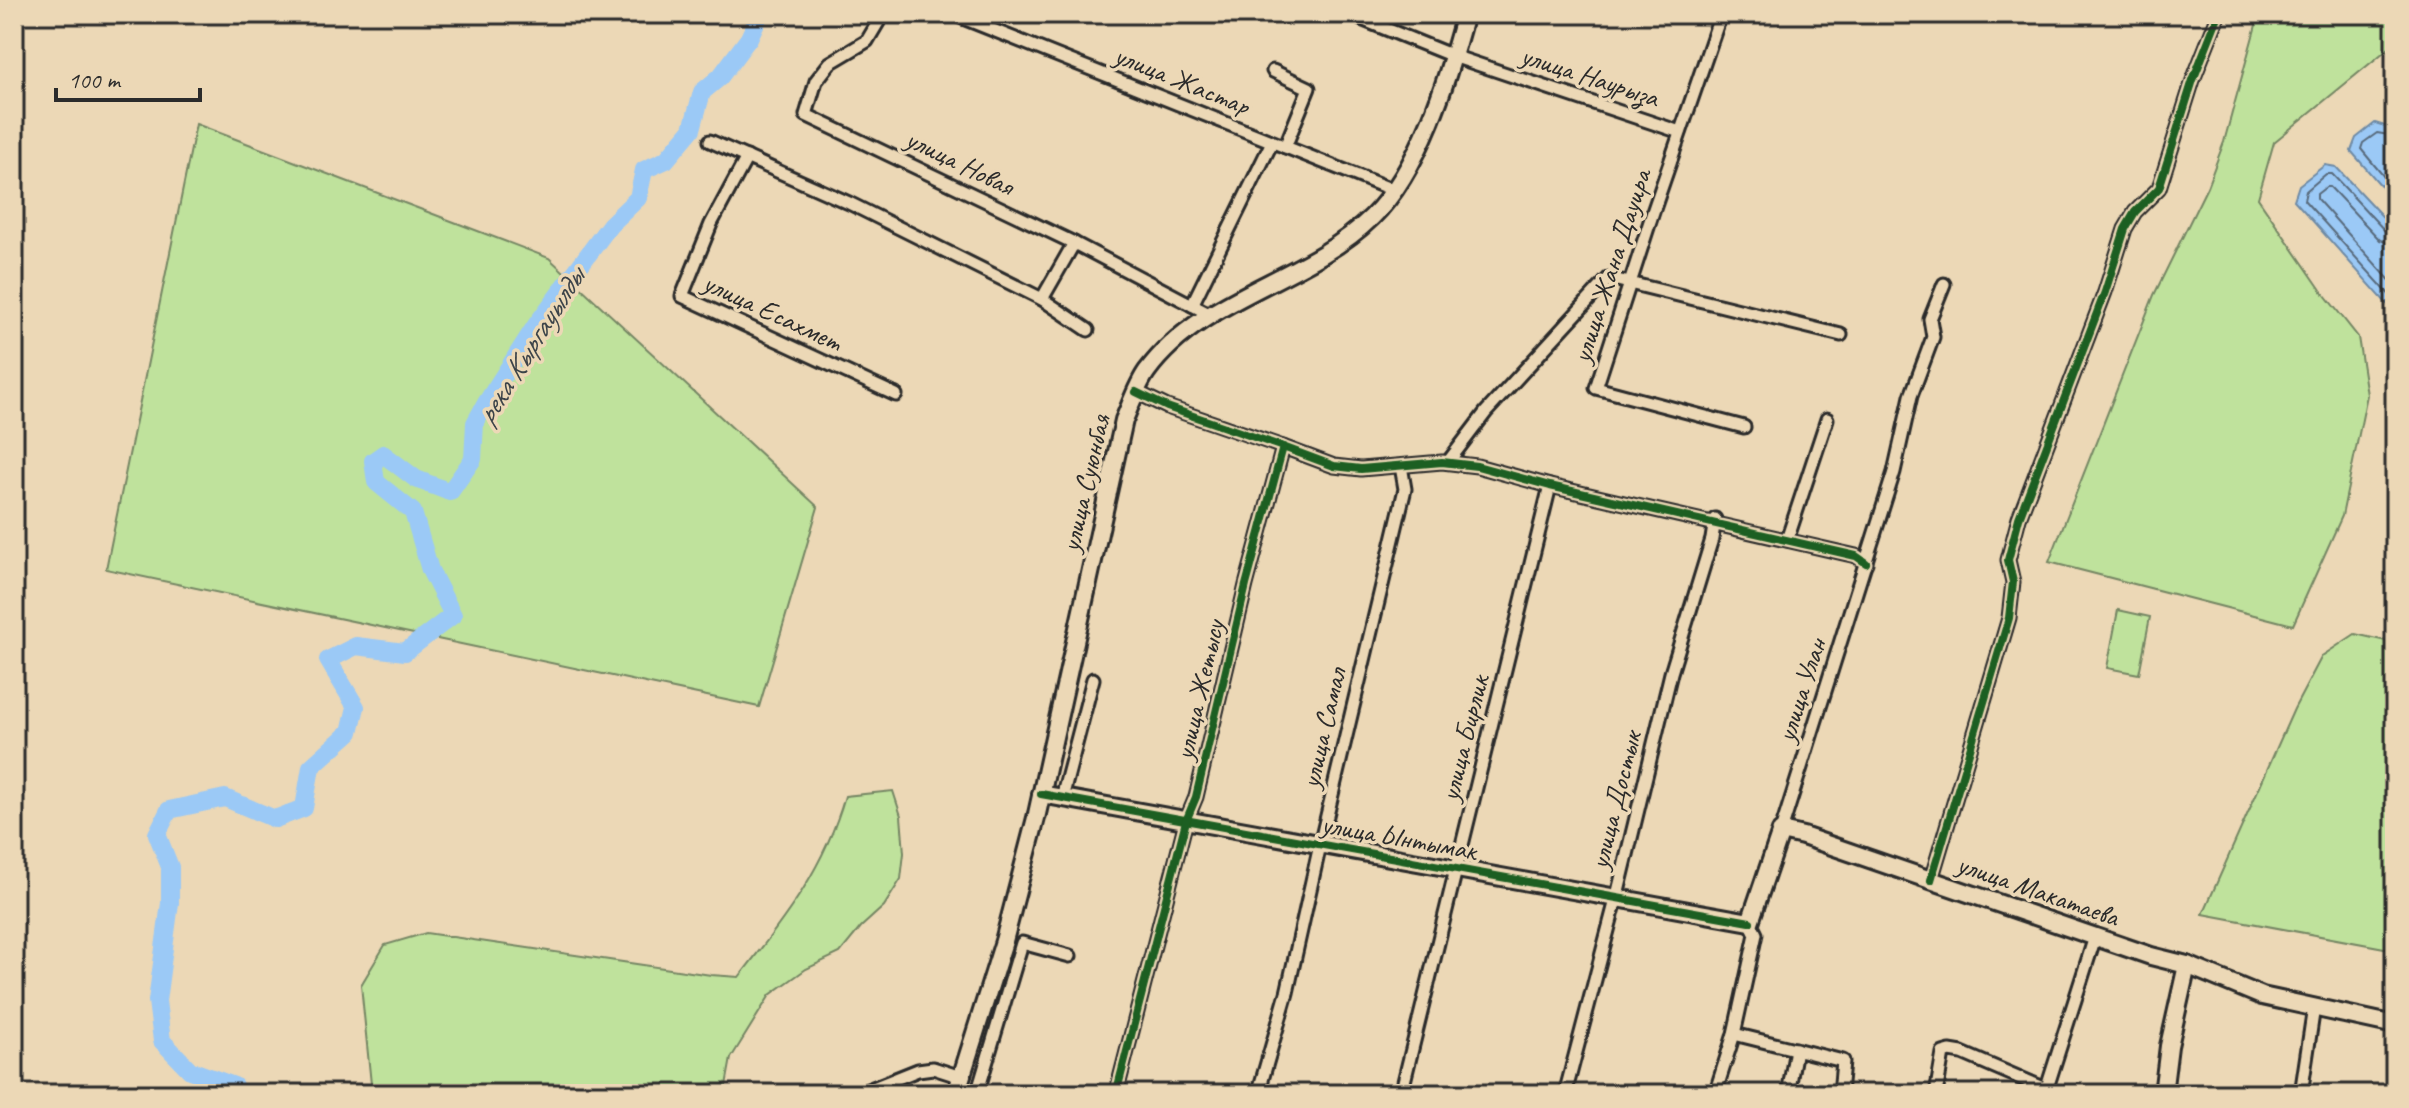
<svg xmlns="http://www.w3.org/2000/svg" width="2409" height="1108" font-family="Caveat,sans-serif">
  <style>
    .green { fill: #bfe29c; stroke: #758664; stroke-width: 2 }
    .water { fill: #9bc9f6; stroke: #6e8aa5; stroke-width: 2 }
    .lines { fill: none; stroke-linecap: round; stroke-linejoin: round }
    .shore { stroke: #586a7c; stroke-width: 2 }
    .river { stroke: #9bc9f6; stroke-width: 18 }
    .street-casing { stroke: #2b2b2b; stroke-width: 17 }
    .secondary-casing { stroke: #2b2b2b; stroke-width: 22 }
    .street { stroke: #ecd8b6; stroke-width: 11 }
    .secondary { stroke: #ecd8b6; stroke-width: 16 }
    .cycleway-casing { stroke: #ecd8b6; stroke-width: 13 }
    .cycleway { stroke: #1b5e20; stroke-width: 8 }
    .labels { text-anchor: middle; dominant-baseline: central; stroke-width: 7; stroke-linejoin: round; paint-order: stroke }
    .street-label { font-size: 28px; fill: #2b2b2b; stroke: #ecd8b6 }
    .water-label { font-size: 30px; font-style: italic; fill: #3c4349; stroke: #ecd8b6 }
  </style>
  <rect width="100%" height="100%" fill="#ecd8b6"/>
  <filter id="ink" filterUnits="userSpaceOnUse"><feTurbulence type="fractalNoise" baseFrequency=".0125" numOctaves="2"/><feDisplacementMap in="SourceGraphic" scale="16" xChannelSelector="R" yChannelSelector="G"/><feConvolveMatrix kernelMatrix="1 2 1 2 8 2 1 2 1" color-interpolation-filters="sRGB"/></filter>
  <g filter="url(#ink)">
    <!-- green -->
    <g class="green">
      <polygon points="2259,14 2395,14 2395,43 2274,142 2258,198 2321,290 2358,337 2367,395 2342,516 2293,625 2049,562 2154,295 2207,187 2224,142"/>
      <polygon points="196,124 549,258 818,507 759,707 106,569"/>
      <polygon points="2118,610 2150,617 2139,674 2107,668"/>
      <polygon points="2355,634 2395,643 2395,950 2203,914 2294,709 2322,656"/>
      <path d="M893 791 901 816 904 853 901 879 884 906 861 927 840 953 806 969 770 995 731 1058 725 1091 726 1094H372L361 985 385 945 426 933 711 975 739 977C785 918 824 869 845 796Z"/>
    </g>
    <!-- water -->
    <g class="water">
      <polygon points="2375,123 2395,129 2395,202 2351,151 2356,138"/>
      <polygon points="2325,165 2336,167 2395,230 2395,313 2294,200 2299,185"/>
    </g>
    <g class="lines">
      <!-- shore -->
      <g class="shore">
        <polyline points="2395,136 2377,133 2363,143 2361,149 2395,190"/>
        <polyline points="2395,235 2386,232 2332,174 2326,174 2306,191 2304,200 2395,301"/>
        <polyline points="2395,245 2380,240 2330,187 2326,187 2317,194 2317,199 2395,286"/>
      </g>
      <!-- river -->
      <polyline class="river" points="234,1094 234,1086 190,1070 162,1041 157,1001 170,903 170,867 157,834 169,810 225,798 275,819 304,808 311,767 350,732 356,707 328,660 356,646 405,652 453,615 430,570 413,512 376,482 373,461 383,454 416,479 450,492 473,459 475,423 486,403 536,325 610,225 638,198 644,170 666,160 692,129 702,92 720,77 749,38 760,14"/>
      <defs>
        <g id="street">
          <polyline points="883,14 867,41 830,63 816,81 806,115 1074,243 1211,315"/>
          <polyline points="953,14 1393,190"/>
          <polyline points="1349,14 1453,56 1680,132"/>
          <polyline points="1721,14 1653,212 1596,388 1744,427"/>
          <polyline points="1273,71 1309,88 1285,147"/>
          <polyline points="710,141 849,203 1042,299 1088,330"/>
          <polyline points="747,157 711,224 682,296 896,395"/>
          <polyline points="1042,299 1074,243"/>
          <polyline points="1192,305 1272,142"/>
          <polyline points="1283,447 1334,466 1361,469 1442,462 1477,466 1550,486 1856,556 1866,563"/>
          <polyline points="1448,462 1486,412 1609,278 1841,335"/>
          <polyline points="1787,540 1827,419"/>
          <polyline points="1062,798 1093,679"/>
          <polyline points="1781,831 1894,472 1911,396 1933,337 1930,319 1944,284"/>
          <polyline points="1931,880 2009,618 2013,582 2008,560 2019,518 2105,292 2125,229 2135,212 2159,188 2193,80 2219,14"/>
          <polyline points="1734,1034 1843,1061 1840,1094"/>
          <polyline points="858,1094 918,1070 933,1068 961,1077"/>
          <polyline points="977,1094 1022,943 1070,956"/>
          <polyline points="1116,1094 1186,821 1196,797 1246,585 1283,447 1167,407 1136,392"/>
          <polyline points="1258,1094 1287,993 1320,845 1405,489 1401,466"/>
          <polyline points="1401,1094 1550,486"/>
          <polyline points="1565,1094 1617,896 1671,673 1712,539 1715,519"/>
          <polyline points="1715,1094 1734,1034 1756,934 1750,922"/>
          <polyline points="1788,1094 1796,1049"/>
          <polyline points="1936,1094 1943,1053 1950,1051 1962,1053 2046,1089"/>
          <polyline points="2045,1094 2095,937"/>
          <polyline points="2301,1094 2314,1007"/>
        </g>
        <g id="secondary">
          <polyline points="1041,794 1750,922 1781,831 1803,836 2151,956 2187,965 2262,996 2395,1025"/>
          <path d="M956 1094 1004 941 1037 814 1124 420C1131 404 1137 385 1147 371 1203 295 1307 281 1372 217 1420 170 1448 78 1465 14"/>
          <polyline points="2163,1094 2169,1046 2187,965"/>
        </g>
      </defs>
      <!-- street casing -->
      <use href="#street" class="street-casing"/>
      <!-- secondary casing -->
      <use href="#secondary" class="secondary-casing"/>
      <!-- street -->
      <use href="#street" class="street"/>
      <!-- secondary -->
      <use href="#secondary" class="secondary"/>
      <defs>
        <g id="cycleway">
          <polyline points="1283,447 1334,466 1361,469 1442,462 1477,466 1550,486 1856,556 1866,563"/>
          <polyline points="1041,794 1750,922"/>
          <polyline points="1931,880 2009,618 2013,582 2008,560 2019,518 2105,292 2125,229 2135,212 2159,188 2193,80 2219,14"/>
          <polyline points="1116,1094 1186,821 1196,797 1246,585 1283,447 1167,407 1136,392"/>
        </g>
      </defs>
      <!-- cycleway casing -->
      <use href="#cycleway" class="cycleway-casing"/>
      <!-- cycleway -->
      <use href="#cycleway" class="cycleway"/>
    </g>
  </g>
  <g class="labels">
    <!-- street labels -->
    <g class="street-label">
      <text transform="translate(1590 76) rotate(18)">улица Наурыза</text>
      <text transform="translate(1182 80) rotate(22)">улица Жастар</text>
      <text transform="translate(960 162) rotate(26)">улица Новая</text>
      <text transform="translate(1611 266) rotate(-72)">улица Жана Дауира</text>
      <text transform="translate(773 312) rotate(25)">улица Есахмет</text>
      <text transform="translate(1085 483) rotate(-77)">улица Суюнбая</text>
      <text transform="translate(1199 690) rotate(-77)">улица Жетысу</text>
      <text transform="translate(1801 690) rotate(-72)">улица Улан</text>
      <text transform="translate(1323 728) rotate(-77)">улица Самал</text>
      <text transform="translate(1464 738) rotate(-76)">улица Бирлик</text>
      <text transform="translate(1615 800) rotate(-76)">улица Достык</text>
      <text transform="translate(1399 837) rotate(10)">улица Ынтымак</text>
      <text transform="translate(2038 890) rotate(19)">улица Макатаева</text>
    </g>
    <!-- water labels -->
    <g class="water-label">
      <text transform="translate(530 346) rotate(-58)">река Кыргауылды</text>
    </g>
  </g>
  <!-- margin -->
  <rect width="2409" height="1108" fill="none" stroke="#ecd8b6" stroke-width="48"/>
  <rect x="24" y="24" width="2361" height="1060" fill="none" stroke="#2b2b2b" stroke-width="3" filter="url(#ink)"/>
  <!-- scale -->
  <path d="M56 88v12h144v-12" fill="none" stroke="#2b2b2b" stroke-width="4"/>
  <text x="68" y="88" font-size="24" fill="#2b2b2b" stroke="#ecd8b6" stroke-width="6" paint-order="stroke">100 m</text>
</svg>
